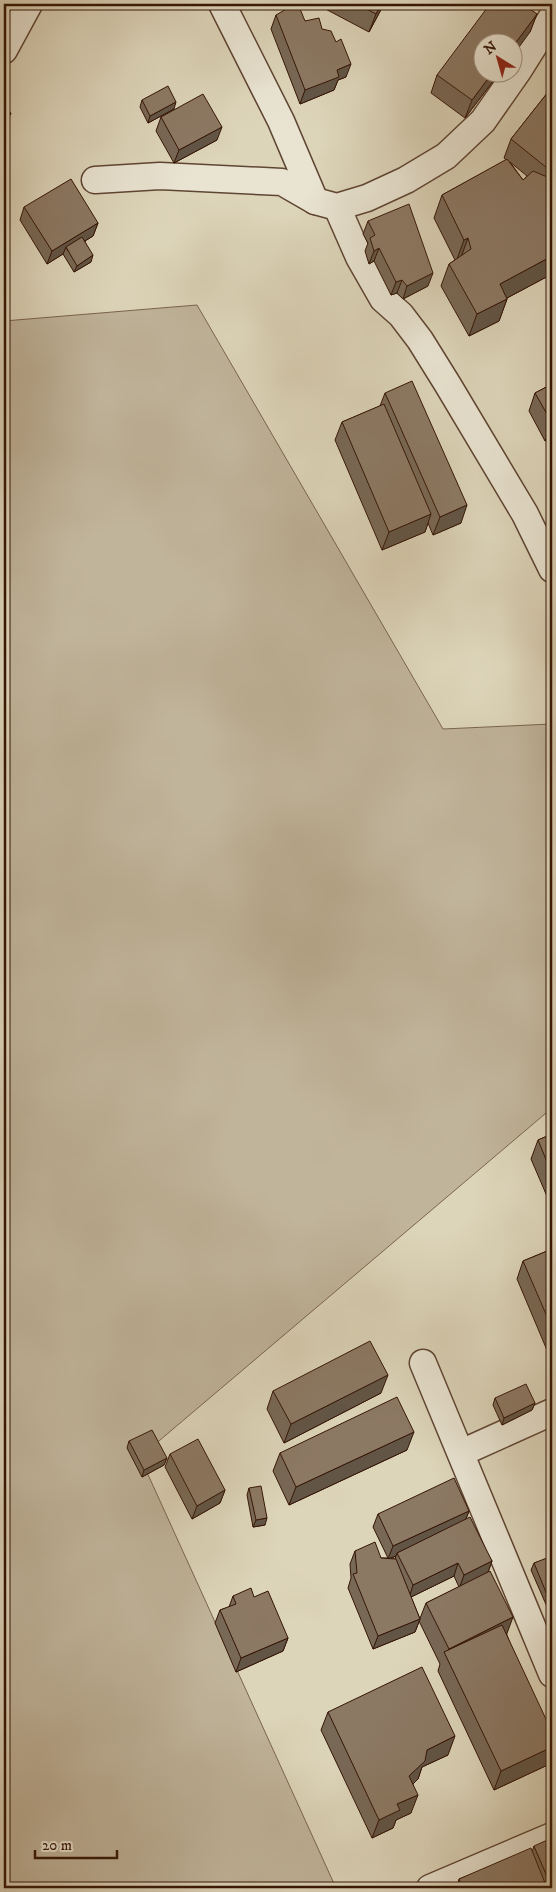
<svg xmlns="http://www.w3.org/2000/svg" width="556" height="1892" font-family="'IM FELL DW Pica',serif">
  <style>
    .green { fill: #c0b49b; stroke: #7a6450 }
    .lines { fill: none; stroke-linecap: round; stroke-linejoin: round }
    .minor-casing { stroke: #5f4533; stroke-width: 29 }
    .minor { stroke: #e9e4d2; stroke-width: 26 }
    .wall { fill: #786856; stroke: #351506; fill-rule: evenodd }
    .shaded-wall { fill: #625546; stroke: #351506 }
    .building { fill: #8c7964; stroke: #351506 }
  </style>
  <rect width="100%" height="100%" fill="#ddd5ba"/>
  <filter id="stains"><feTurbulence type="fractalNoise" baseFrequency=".004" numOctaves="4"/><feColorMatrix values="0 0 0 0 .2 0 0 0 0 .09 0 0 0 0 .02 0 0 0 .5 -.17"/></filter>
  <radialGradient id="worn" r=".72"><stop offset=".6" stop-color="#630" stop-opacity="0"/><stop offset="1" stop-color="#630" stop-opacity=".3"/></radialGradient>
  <!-- green -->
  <polygon class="green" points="197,305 443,729 552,724 552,1108 140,1457 336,1888 4,1888 4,321"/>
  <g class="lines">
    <defs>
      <g id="minor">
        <polyline points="222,4 281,121 315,201"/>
        <polyline points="4,50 29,4"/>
        <polyline points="95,180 160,176 282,182 315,201 337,207 367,198 406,180 446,156 483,121 518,71 552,17"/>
        <polyline points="337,207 359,257 383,299 401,315 420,340 448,385 525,514 552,569"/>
        <polyline points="423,1363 552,1674"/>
        <polyline points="461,1453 552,1412"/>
        <polyline points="430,1888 552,1836"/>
      </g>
    </defs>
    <!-- minor casing -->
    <use href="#minor" class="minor-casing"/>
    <!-- minor -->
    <use href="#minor" class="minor"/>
  </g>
  <!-- wall -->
  <g class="wall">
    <polygon points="316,4 384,4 369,32"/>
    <polygon points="537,14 530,32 484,72 500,72 465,118 431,93 437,75"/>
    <polygon points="276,15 305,21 322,29 346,77 338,80 334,90 300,104 271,29"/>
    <path d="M552 87V274L507 298V299L499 321 469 336 441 286 449 264 455 260 434 218 442 195 506 160 504 158 511 139ZM510 162 527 176 523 180Z"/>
    <polygon points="142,100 174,109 148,123 140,107"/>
    <polygon points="161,117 217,140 174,163 156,131"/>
    <polygon points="24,207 98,223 93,236 85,241 91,262 74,272 63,254 47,264 20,220"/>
    <polygon points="368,221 428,286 403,299 397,293 391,295 374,261 369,264 365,251 368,243 363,234"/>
    <polygon points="552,384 552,437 545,441 529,411 535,393"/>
    <polygon points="385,393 461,523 433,535 428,523 425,532 382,550 335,440 342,422 380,406"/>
    <polygon points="552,1134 552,1208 531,1159 538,1140"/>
    <polygon points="552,1249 552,1362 517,1279 523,1261"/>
    <polygon points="273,1391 381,1393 284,1443 267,1409"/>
    <polygon points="495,1398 535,1403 532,1410 502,1425 493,1405"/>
    <polygon points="129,1441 167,1458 164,1465 142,1477 127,1448"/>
    <polygon points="407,1450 289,1505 273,1471 280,1453"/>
    <polygon points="170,1454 225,1490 220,1503 192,1519 165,1467"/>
    <polygon points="249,1488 265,1525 253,1527 247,1495"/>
    <path d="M469 1511 466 1519 492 1561 488 1572 507 1635 552 1763 494 1790 438 1671 440 1664 419 1621 426 1603 459 1587 454 1576 411 1597 420 1619 415 1632 373 1649 348 1588 351 1578 350 1564 355 1551 381 1558H388L373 1527 378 1514ZM396 1556 395 1559H390Z"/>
    <polygon points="552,1558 552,1607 548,1609 531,1570 534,1563"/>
    <polygon points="233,1596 254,1597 288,1638 283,1651 236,1672 215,1623 220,1610 229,1607"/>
    <polygon points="328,1712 448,1755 422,1767 418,1779 413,1784 411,1813 396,1820 393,1828 372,1838 321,1730"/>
    <polygon points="534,1846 552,1888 456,1888 459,1879 532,1852"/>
  </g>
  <!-- shaded-wall -->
  <g class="shaded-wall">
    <polygon points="381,4 384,4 369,32 376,14"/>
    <polygon points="537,14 530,32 514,54 514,45"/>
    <polygon points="351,64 346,77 338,80 334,90 300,104 305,90 337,70"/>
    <polygon points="493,72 500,72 465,118 472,100"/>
    <polygon points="176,102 174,109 148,123 150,116"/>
    <polygon points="11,113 8,120 4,125 4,122"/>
    <polygon points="222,127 217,140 174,163 179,150"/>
    <polygon points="98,223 93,236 68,251 66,247 63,254 47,264 52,251"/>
    <polygon points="468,238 460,260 456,262 464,240"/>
    <polygon points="379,248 374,261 369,264 374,251"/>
    <polygon points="93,255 91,262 74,272 77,266"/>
    <polygon points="552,256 552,274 492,306 500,284"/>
    <polygon points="433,273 428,286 403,299 407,286"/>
    <polygon points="402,280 397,293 391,295 396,282"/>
    <polygon points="507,299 499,321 469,336 477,314"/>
    <polygon points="552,423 552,437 545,441"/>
    <polygon points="467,505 461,523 433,535 440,517"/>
    <polygon points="431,514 425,532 382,550 389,532"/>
    <polygon points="388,1375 381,1393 284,1443 291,1424"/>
    <polygon points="535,1403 532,1410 502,1425 504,1418"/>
    <polygon points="414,1432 407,1450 289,1505 296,1487"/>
    <polygon points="167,1458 164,1465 142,1477 144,1470"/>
    <polygon points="225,1490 220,1503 192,1519 197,1506"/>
    <polygon points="469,1511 464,1524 397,1553 396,1556 388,1559 393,1546"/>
    <polygon points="267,1518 265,1525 253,1527 256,1520"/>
    <polygon points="492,1561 487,1575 459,1589 464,1575"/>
    <polygon points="458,1563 454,1576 409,1598 413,1585"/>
    <polygon points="552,1601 552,1607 548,1609 550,1602"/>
    <polygon points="513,1617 506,1636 446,1656 449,1649"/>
    <polygon points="420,1619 415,1632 373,1649 378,1636"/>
    <polygon points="288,1638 283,1651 236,1672 241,1658"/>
    <polygon points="455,1736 448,1755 422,1767 418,1779 403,1794 409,1776 427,1750"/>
    <polygon points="552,1747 552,1763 494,1790 501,1771"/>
    <polygon points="418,1795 411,1813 396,1820 393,1828 372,1838 379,1820 397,1804"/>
  </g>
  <!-- building -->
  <g class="building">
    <polygon points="295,4 298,4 305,21 319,18 322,29 331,31 336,42 341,39 351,64 337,70 339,77 305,90 276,15"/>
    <polygon points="357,4 381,4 376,14"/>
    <polygon points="490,4 523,4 537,14 514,45 514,42 484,42 484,72 493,72 472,100 437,75"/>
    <polygon points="168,86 176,102 150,116 142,100"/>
    <polygon points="552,87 552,172 511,139"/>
    <polygon points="203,94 222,127 179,150 161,117"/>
    <polygon points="4,108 11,113 4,122"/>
    <polygon points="507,159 523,180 533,171 552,179 552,256 500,284 507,299 477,314 449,264 471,249 468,238 464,240 442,195"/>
    <polygon points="71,179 98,223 52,251 24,207"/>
    <polygon points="409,204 433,273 407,286 402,280 396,282 379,248 374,251 370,238 375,235 368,221"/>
    <polygon points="82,237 93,255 77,266 66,247"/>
    <polygon points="412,381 467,505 440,517 385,393"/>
    <polygon points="552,384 552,423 535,393"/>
    <polygon points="384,404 431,514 389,532 342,422"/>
    <polygon points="552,1134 552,1174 538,1140"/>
    <polygon points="552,1249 552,1328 523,1261"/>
    <polygon points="370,1341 388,1375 291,1424 273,1391"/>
    <polygon points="526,1384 535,1403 504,1418 495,1398"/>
    <polygon points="397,1397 414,1432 296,1487 280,1453"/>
    <polygon points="152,1430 167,1458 144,1470 129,1441"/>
    <polygon points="198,1439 225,1490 197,1506 170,1454"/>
    <polygon points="454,1478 469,1511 393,1546 378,1514"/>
    <polygon points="261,1486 267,1518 256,1520 249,1488"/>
    <polygon points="470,1517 492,1561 464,1575 458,1563 413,1585 397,1553"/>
    <polygon points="375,1542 381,1558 396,1559 420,1619 378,1636 353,1574 357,1573 355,1551"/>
    <polygon points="552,1556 552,1601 550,1602 534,1563"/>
    <polygon points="490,1571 513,1617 449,1649 426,1603"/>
    <polygon points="251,1588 254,1597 268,1591 288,1638 241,1658 220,1610 236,1604 233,1596"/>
    <polygon points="502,1625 552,1732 552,1747 501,1771 444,1652"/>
    <polygon points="422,1667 455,1736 427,1750 425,1761 409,1776 418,1795 397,1804 400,1810 379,1820 328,1712"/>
    <polygon points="552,1838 552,1888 534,1846"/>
    <polygon points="531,1848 547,1888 463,1888 459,1879"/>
  </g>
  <!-- margin -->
  <rect width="556" height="1892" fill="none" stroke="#ddd5ba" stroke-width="20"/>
  <rect x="5" y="5" width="546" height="1882" fill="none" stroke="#351506" stroke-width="2.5"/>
  <rect x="10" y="10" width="536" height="1872" fill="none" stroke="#351506"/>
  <!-- north arrow -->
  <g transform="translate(498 58) rotate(323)"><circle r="24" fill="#e9e4d2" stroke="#a19180"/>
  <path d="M0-4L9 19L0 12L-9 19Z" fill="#8f2418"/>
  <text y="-8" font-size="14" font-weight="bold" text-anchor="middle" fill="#351506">N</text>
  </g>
  <!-- scale -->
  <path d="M35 1850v8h82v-8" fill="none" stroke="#351506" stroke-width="2.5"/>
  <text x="42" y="1850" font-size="15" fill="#351506" stroke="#e9e4d2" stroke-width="4" paint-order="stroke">20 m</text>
  <rect width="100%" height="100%" filter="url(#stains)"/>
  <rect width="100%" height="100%" fill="url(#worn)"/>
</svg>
